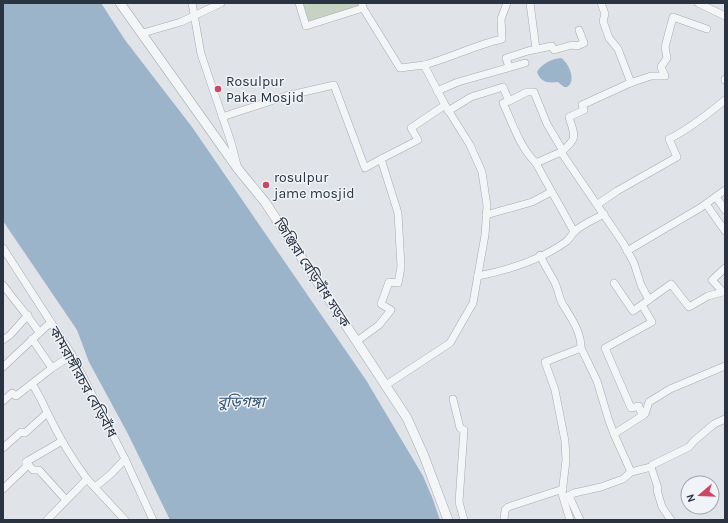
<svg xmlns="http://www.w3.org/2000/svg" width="728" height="523" font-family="Karla,'Noto Sans Bengali',sans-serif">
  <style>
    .green { fill: #c7d3c2 }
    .water { fill: #9cb4c9 }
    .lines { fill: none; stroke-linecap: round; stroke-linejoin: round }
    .minor-casing { stroke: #a5abb3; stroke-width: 8 }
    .tertiary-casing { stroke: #a5abb3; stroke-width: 10 }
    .minor { stroke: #f3f5f7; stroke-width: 7 }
    .tertiary { stroke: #f3f5f7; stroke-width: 9 }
    .poi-dot { fill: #cd4762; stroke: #f0f3f7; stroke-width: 1.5 }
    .labels { text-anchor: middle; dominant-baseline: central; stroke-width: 3; stroke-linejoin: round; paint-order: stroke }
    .poi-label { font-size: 14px; fill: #293341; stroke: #f0f3f7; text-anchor: start }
    .street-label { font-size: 14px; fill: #293341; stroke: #f0f3f7 }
    .water-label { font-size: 15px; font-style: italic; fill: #335474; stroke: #f0f3f7 }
  </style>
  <rect width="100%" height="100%" fill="#e0e4e9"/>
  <!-- green -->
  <polygon class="green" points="299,3 362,3 363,8 306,26"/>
  <!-- water -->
  <g class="water">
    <polygon points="3,3 101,3 125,40 192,127 366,380 423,476 432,497 440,520 170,520 128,434 89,362 77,330 3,221"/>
    <path d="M561 58C569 63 577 81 567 87H564L558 82C548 83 541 83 537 72 542 63 552 59 561 58Z"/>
  </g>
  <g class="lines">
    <defs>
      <g id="minor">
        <polyline points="192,3 201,54 231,142 237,165"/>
        <polyline points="299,3 306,26 363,8"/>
        <polyline points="362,3 363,8 400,68 424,65 445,105 470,145 482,172 487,206 485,235 473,303 450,343 386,385"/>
        <polyline points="530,3 536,49"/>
        <polyline points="601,3 605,14 603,21 609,38 618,49 631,83"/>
        <polyline points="698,3 725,16"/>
        <polyline points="143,33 181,22 221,3"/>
        <path d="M424 65C451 58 475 45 502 39L501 19 507 3"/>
        <polyline points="509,67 506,58 528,51 552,46 554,50 572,45 577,46 584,43 579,30"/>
        <polyline points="725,79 725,80"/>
        <polyline points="437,91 458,82 525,63"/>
        <polyline points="509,101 527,92 534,92 547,124 563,151"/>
        <path d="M448 111 471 97 503 87 509 101 503 103C513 124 519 146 536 163L561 152 623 243 634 263 641 285 649 300"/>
        <polyline points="222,117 286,96 334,85 365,168 381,159 398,213 401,267 398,283 389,282 381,304 391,310 379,325 357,341"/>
        <path d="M561 152C578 138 575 137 569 117L584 110 582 105 630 83 651 76H665L661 67 667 58 665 47 673 17 707 29"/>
        <polyline points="381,159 418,140 411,128 445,105"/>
        <path d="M536 163C548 186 562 209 574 232"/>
        <polyline points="716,197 725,210"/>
        <path d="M598 204 617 191 677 157 669 139C689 129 707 115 725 100"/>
        <polyline points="706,204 725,231"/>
        <polyline points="486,215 532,202 551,192"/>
        <polyline points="3,248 72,355 125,459 153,520"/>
        <polyline points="627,251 700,208 725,190"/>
        <path d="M540 255C544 265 550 273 555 283 558 289 559 297 562 303 571 318 581 331 581 348"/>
        <path d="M478 276C509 270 541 260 567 241 570 238 572 234 575 231 583 224 595 219 604 214"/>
        <polyline points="614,283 633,311 671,284 689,307 708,296 723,292 712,280 725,268"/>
        <path d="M3 285C15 301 28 316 39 332"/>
        <polyline points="32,339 52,368"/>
        <polyline points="3,340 10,335 28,315"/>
        <polyline points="3,367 51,322"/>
        <path d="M32 384C39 394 43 404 48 414 59 437 72 459 87 479"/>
        <polyline points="453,399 460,428 464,430 459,502 464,520"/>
        <polyline points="3,401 12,393 16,396 52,368 72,355"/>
        <polyline points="642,416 639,406 631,408 605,348 652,322 642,305"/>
        <polyline points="614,434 631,472"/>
        <polyline points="3,448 21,432 25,433 47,413"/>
        <polyline points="26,462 33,470 39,470 66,500"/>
        <polyline points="95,487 111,474 125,459"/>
        <polyline points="3,489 26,467 26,462 62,441"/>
        <polyline points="569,496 580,520"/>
        <polyline points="564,498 574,493 601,487 623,479 631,472 651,467"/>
        <polyline points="47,520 87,479 125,520"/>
        <polyline points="504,520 505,510 508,507 563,489"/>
        <polyline points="570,520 562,494 566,460 565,441 555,390 545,362 581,348 597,381 609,421 614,434 645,414 649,402 670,389 725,366"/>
        <polyline points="671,520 662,507 657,490 658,488 651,467 652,465 689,447 694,441 714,424 725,419"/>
      </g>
      <polyline id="tertiary" points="120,3 238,169 265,202 407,418 424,456 448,520"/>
    </defs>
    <!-- minor casing -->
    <use href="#minor" class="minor-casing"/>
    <!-- tertiary casing -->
    <use href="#tertiary" class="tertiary-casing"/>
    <!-- minor -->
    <use href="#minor" class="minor"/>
    <!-- tertiary -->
    <use href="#tertiary" class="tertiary"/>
  </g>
  <!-- markers -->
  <g class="poi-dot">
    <circle cx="218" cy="89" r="4"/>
    <circle cx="266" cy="185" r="4"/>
  </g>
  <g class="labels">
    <!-- poi labels -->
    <g class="poi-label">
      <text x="226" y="81">Rosulpur<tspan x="226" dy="16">Paka Mosjid</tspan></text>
      <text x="274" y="177">rosulpur<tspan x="274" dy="16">jame mosjid</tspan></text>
    </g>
    <!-- street labels -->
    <g class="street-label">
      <text transform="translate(312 273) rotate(57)">জিঞ্জিরা বেড়িবাঁধ সড়ক</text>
      <text transform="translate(83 382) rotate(61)">কামরাঙ্গীরচর বেড়িবাঁধ</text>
    </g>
    <!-- water labels -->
    <g class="water-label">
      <text x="241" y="402">বুড়িগঙ্গা</text>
    </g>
  </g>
  <!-- border -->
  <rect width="728" height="523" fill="none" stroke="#293341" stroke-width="8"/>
  <!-- north arrow -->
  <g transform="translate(700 495) rotate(251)"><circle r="19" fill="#f0f3f7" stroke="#a0a6ae"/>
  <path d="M0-3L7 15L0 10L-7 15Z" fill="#cd4762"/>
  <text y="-6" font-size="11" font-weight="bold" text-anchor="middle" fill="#293341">N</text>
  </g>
</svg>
